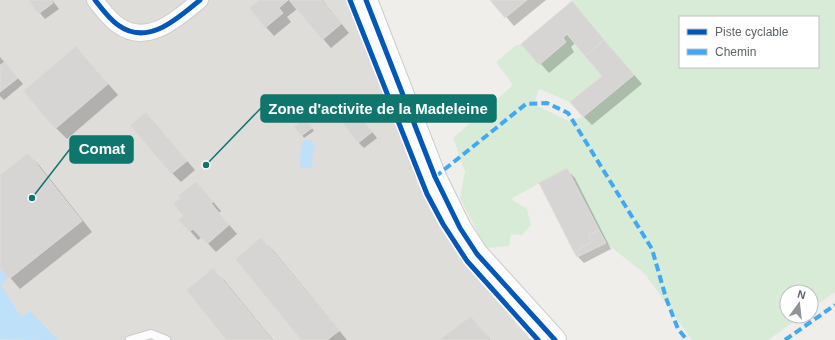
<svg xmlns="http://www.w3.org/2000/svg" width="835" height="340" font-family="Helvetica,sans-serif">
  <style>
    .industrial { fill: #dfddda }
    .green { fill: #d8ebd6; fill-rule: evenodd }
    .water { fill: #bfe0f9 }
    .shadow { fill: #0003 }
    .building { fill: #d6d5d3; stroke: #deddd9 }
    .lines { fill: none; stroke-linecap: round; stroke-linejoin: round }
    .lane-casing { stroke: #cbcccc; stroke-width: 10 }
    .street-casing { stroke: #cbcccc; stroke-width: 18 }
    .secondary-casing { stroke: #cacacb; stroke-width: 24 }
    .lane { stroke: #fdfcfc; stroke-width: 8 }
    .street { stroke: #fdfcfc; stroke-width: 16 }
    .secondary { stroke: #fdfcfc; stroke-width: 22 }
    .quiet { stroke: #3fa9f5; stroke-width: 4; stroke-dasharray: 8 4; stroke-linecap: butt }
    .cycleway-casing { stroke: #fff; stroke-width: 8 }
    .cycleway { stroke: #0057b8; stroke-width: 5 }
    .leader { fill: none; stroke: #0f766e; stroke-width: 1.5 }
    .callout-dot { fill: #0f766e; stroke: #fff; stroke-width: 1.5 }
    .callout { fill: #0f766e; stroke: #0f766e; stroke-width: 1.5 }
    .callout-label { font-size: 15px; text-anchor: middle; font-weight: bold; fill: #fff }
  </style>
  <rect width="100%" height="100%" fill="#efeeea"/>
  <!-- industrial -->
  <polygon class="industrial" points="0,0 346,0 424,197 442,231 474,275 531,340 0,340"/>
  <!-- green -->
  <path class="green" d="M571 0H835V292L811 309V292H787V316H802L768 340H692L645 274 606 243 567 168 511 199 527 209 531 225 522 235 511 234 509 246 486 248 460 198 465 171 453 138 513 85 496 62 515 46 521 44 539 65 566 43 563 38 567 34 602 76 570 102 539 89 534 104 568 121 583 117 633 75ZM680 17H818V67H680Z"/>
  <!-- water -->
  <g class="water">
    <polygon points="304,140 307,141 311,140 315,145 313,151 312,168 300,168 301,146"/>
    <polygon points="0,268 8,278 1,285 21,317 30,311 58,340 0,339"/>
  </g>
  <!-- shadow -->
  <g class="shadow">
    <polygon points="29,0 52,0 59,9 45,19"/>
    <polygon points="260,0 322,0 349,33 331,48 297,9 287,17 291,22 274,36 266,27"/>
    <polygon points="492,0 546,0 514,26"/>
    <polygon points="572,3 642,84 592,125 583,116 603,76 575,43 571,47 574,52 549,73 523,44"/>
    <polygon points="76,47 118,95 67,139 56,128"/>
    <polygon points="0,57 23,84 4,100 0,96"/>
    <polygon points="347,101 377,138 364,148 358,142"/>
    <polygon points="146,113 195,170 181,182 172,173"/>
    <polygon points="308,122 314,131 304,138 302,135"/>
    <polygon points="28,154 39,165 92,232 20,289 0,266 0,176"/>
    <polygon points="567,170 575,178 611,249 584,263 578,257 540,183"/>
    <polygon points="204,191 221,211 219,213 237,234 216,252 202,237 198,240 190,231"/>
    <polygon points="261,238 272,249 347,340 303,340"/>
    <polygon points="213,270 224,280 273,340 228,340"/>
    <polygon points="471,317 490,340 440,340"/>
  </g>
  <!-- building -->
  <g class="building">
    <polygon points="28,0 51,0 53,3 38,14"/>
    <polygon points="259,0 288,0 279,8 283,13 265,28 249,8"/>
    <polygon points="289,0 321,0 341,24 322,40"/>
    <polygon points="490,0 527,0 505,18"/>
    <polygon points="572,1 604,40 585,56 567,34 563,38 566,42 539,65 521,44"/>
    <polygon points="604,40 634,75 583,117 570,102 602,76 585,56"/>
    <polygon points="76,46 108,84 55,129 23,91"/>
    <polygon points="5,62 18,78 0,92 0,65"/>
    <polygon points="347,100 372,132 358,143 333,111"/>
    <polygon points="146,112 187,161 171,174 130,125"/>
    <polygon points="305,118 312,128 301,136 294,127"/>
    <polygon points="28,153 82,221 9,279 0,268 0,175"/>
    <polygon points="567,168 599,230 589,235 592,242 574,252 539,183"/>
    <polygon points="196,181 213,202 211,203 229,225 207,244 193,229 189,232 178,220 183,216 173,204 180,198 178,196"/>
    <polygon points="599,230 606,243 577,257 574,252 592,242 589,235"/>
    <polygon points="261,237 339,331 327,340 301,340 235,259"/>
    <polygon points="213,268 272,340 226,340 186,290"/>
    <polygon points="471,316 489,340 439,340"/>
  </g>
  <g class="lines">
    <defs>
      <polyline id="lane" points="130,340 151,334 166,340"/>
      <path id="street" d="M95 0C102 9 109 19 118 25 148 47 178 18 200 0"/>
      <polyline id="secondary" points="366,0 435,177 460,228 477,254 555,340"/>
    </defs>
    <!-- lane casing -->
    <use href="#lane" class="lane-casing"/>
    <!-- street casing -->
    <use href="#street" class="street-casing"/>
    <!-- secondary casing -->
    <use href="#secondary" class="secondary-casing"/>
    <!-- lane -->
    <use href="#lane" class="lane"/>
    <!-- street -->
    <use href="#street" class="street"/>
    <!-- secondary -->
    <use href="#secondary" class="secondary"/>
    <!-- quiet -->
    <g class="quiet">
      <polyline points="435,177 526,104 547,103 568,113 652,249 666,298 678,329 687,340"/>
      <polyline points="785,340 835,305"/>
    </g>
    <defs>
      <g id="cycleway">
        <path d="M95 0C102 9 109 19 118 25 148 47 178 18 200 0"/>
        <polyline points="350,0 427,194 443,224 467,261 538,340"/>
        <polyline points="366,0 435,177 460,228 477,254 555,340"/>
      </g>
    </defs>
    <!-- cycleway casing -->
    <use href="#cycleway" class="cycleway-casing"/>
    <!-- cycleway -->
    <use href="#cycleway" class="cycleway"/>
  </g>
  <!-- callouts -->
  <path class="leader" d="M206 165L261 108M32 198L70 149"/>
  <g class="callout-dot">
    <circle cx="206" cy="165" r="4"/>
    <circle cx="32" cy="198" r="4"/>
  </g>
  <g class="callout">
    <rect x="261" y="95" width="235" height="27" rx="4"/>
    <rect x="70" y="136" width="63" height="27" rx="4"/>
  </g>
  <g class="callout-label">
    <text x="378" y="114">Zone d'activite de la Madeleine</text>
    <text x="102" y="154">Comat</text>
  </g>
  <!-- legend -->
  <rect x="679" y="16" width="140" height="52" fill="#ffffff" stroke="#bfc1c3"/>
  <rect x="687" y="29" width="20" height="6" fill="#0057b8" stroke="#bfc1c3"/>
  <text x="715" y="36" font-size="12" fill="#5f6368">Piste cyclable</text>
  <rect x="687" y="49" width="20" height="6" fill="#3fa9f5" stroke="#bfc1c3"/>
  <text x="715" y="56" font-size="12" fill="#5f6368">Chemin</text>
  <!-- north arrow -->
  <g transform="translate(799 304) rotate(15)"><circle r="19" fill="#ffffff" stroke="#bfc1c3"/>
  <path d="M0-3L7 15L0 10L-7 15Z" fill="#919496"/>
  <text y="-6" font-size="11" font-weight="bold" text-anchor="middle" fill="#5f6368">N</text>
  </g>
</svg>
